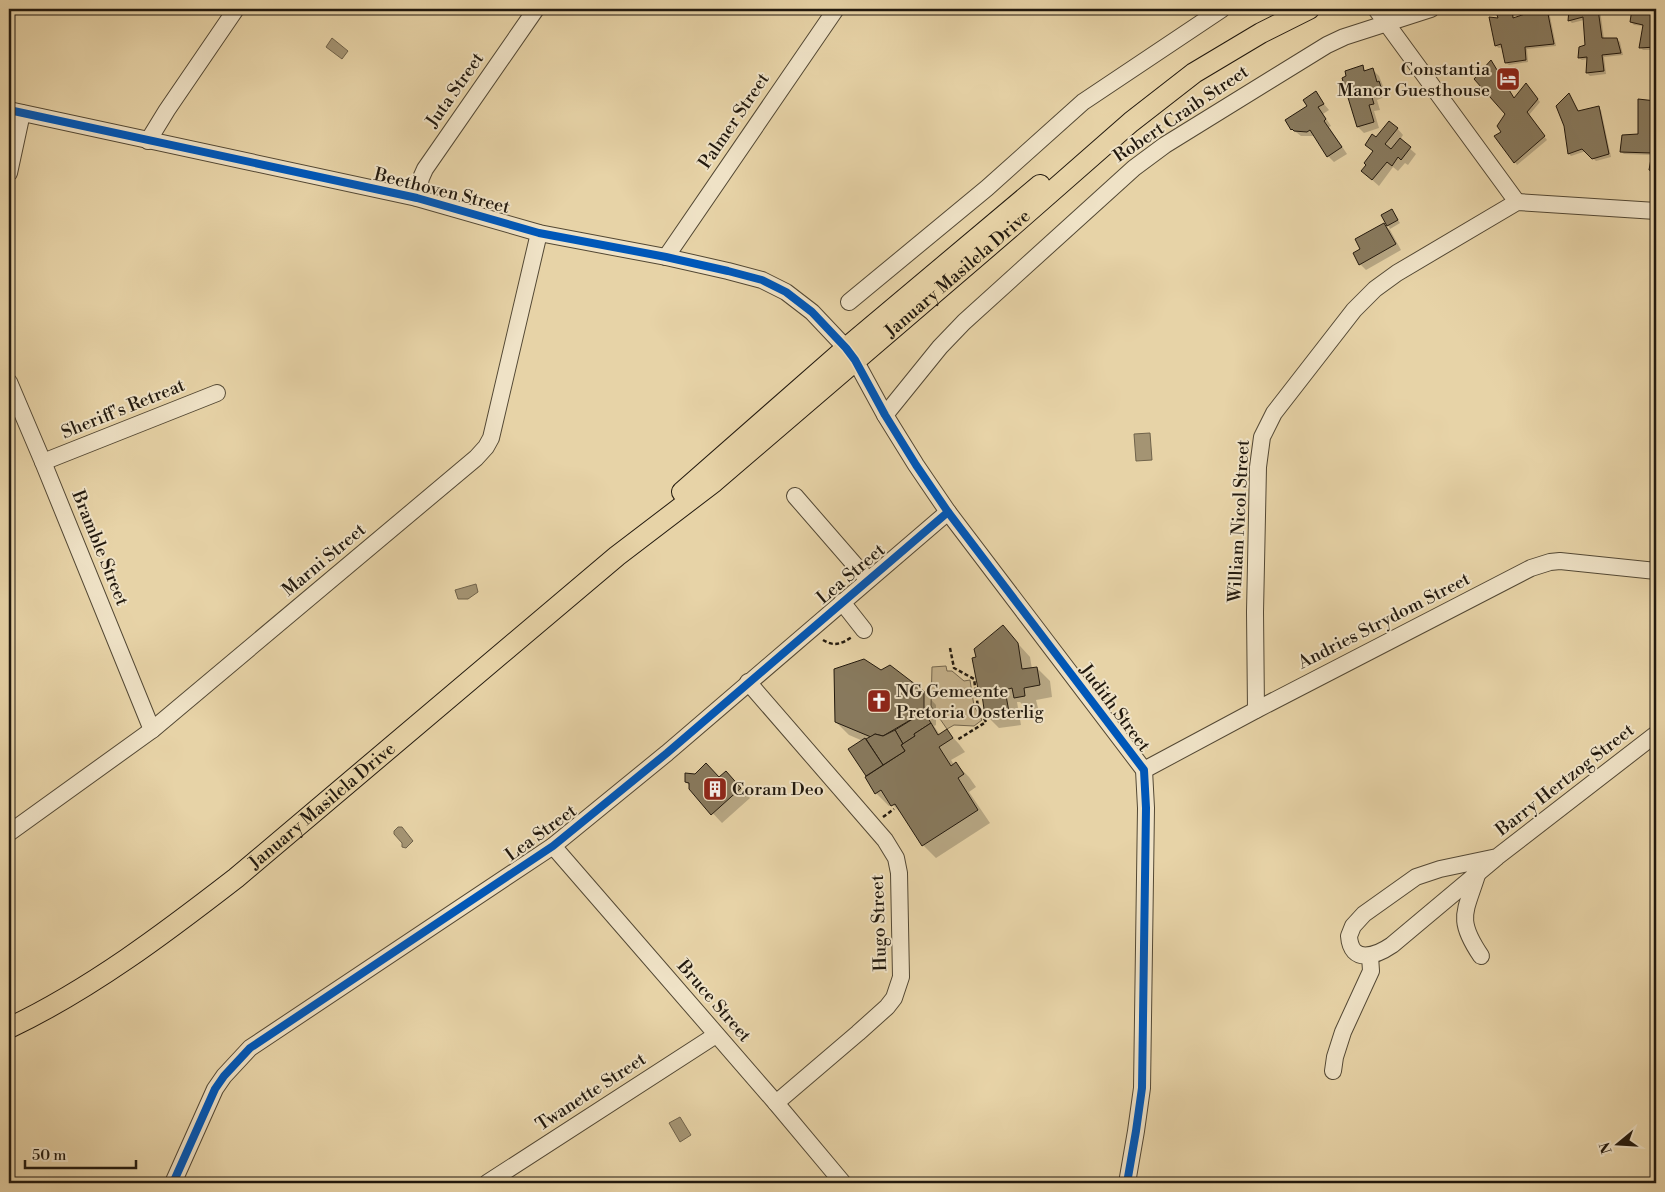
<svg xmlns="http://www.w3.org/2000/svg" width="1665" height="1192" font-family="'Libre Bodoni',serif">
  <style>
    .green { fill: #c6b38d; stroke: #74664e }
    .water { fill: #a49473; stroke: #70634b }
    .shadow { fill: #0003 }
    .building { fill: #887a5e; stroke: #22190e }
    .lines { fill: none; stroke-linecap: round; stroke-linejoin: round }
    .minor-casing { stroke: #534834; stroke-width: 18 }
    .major-casing { stroke: #22190e; stroke-width: 22 }
    .path { stroke: #22190e; stroke-width: 2.5; stroke-dasharray: 4 2.5; stroke-linecap: butt }
    .minor { stroke: #efe2c6; stroke-width: 16 }
    .major { stroke: #e7d3a7; stroke-width: 20 }
    .cycleway-casing { stroke: #efe2c6; stroke-width: 11 }
    .cycleway { stroke: #0057b8; stroke-width: 8 }
    .labels { text-anchor: middle; dominant-baseline: central; stroke-width: 4; stroke-linejoin: round; paint-order: stroke }
    .poi-label { font-size: 18px; fill: #22190e; stroke: #efe2c6; text-anchor: start }
    .street-label { font-size: 18px; fill: #22190e; stroke: #efe2c6 }
  </style>
  <rect width="100%" height="100%" fill="#e7d3a7"/>
  <filter id="stains"><feTurbulence type="fractalNoise" baseFrequency=".004" numOctaves="4"/><feColorMatrix values="0 0 0 0 .2 0 0 0 0 .09 0 0 0 0 .02 0 0 0 .5 -.17"/></filter>
  <radialGradient id="worn" r=".72"><stop offset=".6" stop-color="#630" stop-opacity="0"/><stop offset="1" stop-color="#630" stop-opacity=".3"/></radialGradient>
  <!-- green -->
  <polygon class="green" points="946,666 947,671 952,671 964,681 970,680 974,706 982,720 974,726 954,725 947,729 931,706 932,667"/>
  <!-- water -->
  <g class="water">
    <polygon points="332,38 348,51 342,59 326,47"/>
    <polygon points="1150,433 1152,460 1136,461 1134,434"/>
    <polygon points="476,584 478,592 468,599 458,599 455,590"/>
    <polygon points="398,827 402,827 413,841 406,848 402,847 402,843 394,834 394,831"/>
    <polygon points="680,1117 691,1135 680,1142 669,1123"/>
  </g>
  <!-- shadow -->
  <g class="shadow">
    <polygon points="1544,9 1549,11 1556,46 1527,49 1528,62 1509,65 1506,63 1503,47 1499,48 1496,46 1491,19 1500,20 1511,11 1514,14 1515,19"/>
    <polygon points="1570,9 1600,9 1604,39 1617,39 1620,42 1623,55 1604,57 1606,74 1590,76 1587,73 1588,59 1582,60 1579,58 1586,46 1584,20 1572,23 1569,20"/>
    <polygon points="1633,9 1656,9 1656,50 1643,50 1640,47 1644,26 1634,25 1631,22"/>
    <polygon points="1362,67 1366,71 1372,69 1379,76 1387,96 1377,100 1380,110 1374,111 1379,128 1364,133 1358,127"/>
    <polygon points="1528,87 1540,102 1529,115 1547,140 1517,165 1515,162 1503,133 1514,99"/>
    <polygon points="1315,93 1329,110 1323,114 1331,126 1329,127 1347,154 1334,162 1328,156 1315,136 1301,136 1292,129 1308,106"/>
    <polygon points="1569,95 1579,112 1599,108 1601,110 1611,157 1596,161 1586,151 1571,156 1569,154"/>
    <polygon points="1640,100 1656,102 1656,174 1651,170 1653,155 1624,154 1621,152 1640,135"/>
    <polygon points="1397,128 1403,135 1400,140 1416,154 1408,165 1405,163 1398,171 1393,167 1379,186 1362,171 1374,152 1366,145"/>
    <polygon points="1394,213 1400,223 1390,229 1383,216"/>
    <polygon points="1384,224 1390,230 1401,250 1366,270 1360,264 1362,249"/>
    <polygon points="1003,627 1030,657 1032,669 1037,668 1050,681 1052,697 1036,700 1038,708 1028,710 1020,702 1017,702 1021,725 999,728 986,715 982,692 979,688 977,658"/>
    <polygon points="880,671 923,691 936,705 936,725 934,726 940,735 947,731 959,744 965,752 951,760 954,765 956,764 969,777 976,787 969,792 990,823 936,858 923,845 905,817 892,804 889,806 876,793 868,776 850,750 863,741 849,735 836,722"/>
    <polygon points="720,778 736,782 750,798 722,823 690,789 690,786 686,782"/>
  </g>
  <!-- building -->
  <g class="building">
    <polygon points="1540,9 1547,9 1554,44 1525,47 1526,60 1505,63 1501,44 1495,46 1489,17 1498,18 1496,12 1512,10 1513,18"/>
    <polygon points="1569,9 1598,9 1602,38 1617,38 1621,53 1602,55 1604,71 1586,73 1587,57 1578,58 1579,47 1585,45 1583,17 1568,21"/>
    <polygon points="1632,9 1656,9 1656,47 1639,48 1643,25 1630,22"/>
    <polygon points="1491,60 1514,98 1526,83 1538,99 1527,112 1545,136 1514,163 1494,136 1501,132 1497,126 1505,114 1474,79"/>
    <polygon points="1363,65 1364,71 1373,68 1377,82 1379,81 1382,90 1371,94 1374,104 1369,105 1374,122 1357,127 1342,78 1346,76 1345,71"/>
    <polygon points="1316,91 1324,104 1318,107 1326,119 1324,121 1342,147 1327,157 1310,130 1307,132 1294,131 1292,129 1291,130 1285,120 1307,106 1303,100"/>
    <polygon points="1569,93 1578,111 1599,106 1609,154 1592,159 1582,149 1568,154 1564,126 1556,106"/>
    <polygon points="1638,99 1656,101 1656,173 1649,170 1652,153 1620,152 1622,135 1638,134"/>
    <polygon points="1389,121 1398,128 1385,144 1391,149 1400,138 1411,147 1401,160 1398,157 1392,166 1387,162 1372,180 1361,171 1366,165 1364,163 1373,151 1365,145 1372,134 1376,137"/>
    <polygon points="1392,209 1398,220 1387,226 1381,215"/>
    <polygon points="1384,223 1396,244 1359,265 1353,253 1360,249 1355,239"/>
    <polygon points="1003,625 1018,643 1022,669 1037,667 1040,685 1024,688 1025,696 1014,698 1012,688 1005,690 1009,712 985,716 981,688 978,689 972,658 976,657 974,649"/>
    <polygon points="864,659 881,670 890,665 924,691 924,712 883,736 875,734 871,737 835,722 834,669"/>
    <polygon points="924,712 931,723 914,734 915,736 903,744 895,730"/>
    <polygon points="931,723 938,735 947,729 953,738 939,747 951,766 956,762 964,774 958,778 978,810 922,846 895,804 891,806 881,790 875,794 865,777 905,751 901,745 915,736 914,734"/>
    <polygon points="895,730 903,744 901,745 905,751 883,765 866,739 875,734 883,736"/>
    <polygon points="865,738 883,765 866,776 848,749"/>
    <polygon points="706,763 719,777 726,771 741,788 711,815 689,789 689,783 685,782 685,773 695,774"/>
  </g>
  <g class="lines">
    <defs>
      <g id="minor">
        <polyline points="1376,9 1517,202"/>
        <polyline points="9,110 417,198 539,233 666,257 728,271 762,280 786,292 812,312 846,348 855,360 885,415 916,465 948,512 1144,770 1146,808 1142,1088 1136,1131 1127,1183"/>
        <polyline points="148,141 167,110 236,9"/>
        <polyline points="9,173 22,113"/>
        <polyline points="417,198 421,178 425,169 536,9"/>
        <polyline points="666,257 836,9"/>
        <polyline points="849,302 987,188 1083,102 1222,9"/>
        <polyline points="9,382 43,462 152,730"/>
        <polyline points="885,415 940,347 964,322 1134,168 1165,145 1327,45 1344,37 1431,9"/>
        <polyline points="43,462 217,393"/>
        <polyline points="795,496 868,580"/>
        <polyline points="842,602 864,630"/>
        <polyline points="748,682 885,840 896,858 899,873 901,977 894,998 887,1007 858,1033 776,1103"/>
        <polyline points="1256,710 1255,612 1258,467 1262,437 1274,413 1354,310 1375,289 1397,273 1517,202 1656,211"/>
        <polyline points="1144,770 1256,710 1531,568 1550,562 1560,561 1656,571"/>
        <polyline points="9,833 152,730 476,458 486,447 491,438 539,233"/>
        <polyline points="553,846 776,1103 843,1183"/>
        <path d="M1497 857 1440 869 1416 877 1364 914 1353 926 1349 936C1351 965 1376 956 1392 945L1497 857 1656 734"/>
        <path d="M1477 875C1465 913 1456 919 1481 956"/>
        <polyline points="1333,1071 1335,1057 1343,1032 1371,971 1370,956"/>
        <polyline points="173,1183 215,1089 224,1076 250,1048 553,846 667,753 948,512"/>
        <polyline points="487,1183 716,1035"/>
      </g>
      <g id="major">
        <polyline points="682,492 846,348 1040,185"/>
        <path id="s1" d="M9 1028C91 989 165 933 236 878L617 556 714 482 1009 229 1131 122 1194 73 1261 33 1309 9"/>
      </g>
    </defs>
    <!-- minor casing -->
    <use href="#minor" class="minor-casing"/>
    <!-- major casing -->
    <use href="#major" class="major-casing"/>
    <!-- path -->
    <g class="path">
      <path d="M823 640C834 647 841 644 852 637"/>
      <polyline points="950,648 954,668 974,679 978,707 986,722 957,740"/>
      <polyline points="883,817 894,809"/>
    </g>
    <!-- minor -->
    <use href="#minor" class="minor"/>
    <!-- major -->
    <use href="#major" class="major"/>
    <defs>
      <g id="cycleway">
        <polyline points="9,110 417,198 539,233 666,257 728,271 762,280 786,292 812,312 846,348 855,360 885,415 916,465 948,512 1144,770 1146,808 1142,1088 1136,1131 1127,1183"/>
        <polyline points="173,1183 215,1089 224,1076 250,1048 553,846 667,753 948,512"/>
      </g>
    </defs>
    <!-- cycleway casing -->
    <use href="#cycleway" class="cycleway-casing"/>
    <!-- cycleway -->
    <use href="#cycleway" class="cycleway"/>
  </g>
  <!-- icons -->
  <defs>
    <symbol id="hotel-square" viewBox="-11 -11 22 22"><rect x="-9" y="-9" width="18" height="18" rx="4" fill="#8f2418" stroke="#efe2c6"/><path d="M-6-4.5h1.5V1H6V5H4.5V3h-9V5H-6ZM-4 0a1.8 1.8 0 1 1 3.6 0ZM.5 0V-2.5h3Q6-2.5 6 0Z" fill="#fff"/></symbol>
    <symbol id="church-square" viewBox="-11 -11 22 22"><rect x="-9" y="-9" width="18" height="18" rx="4" fill="#8f2418" stroke="#efe2c6"/><path d="M-1.2-6h2.4v3.5h3.3v2.4h-3.3V6h-2.4V-.1h-3.3v-2.4h3.3Z" fill="#fff"/></symbol>
    <symbol id="building-square" viewBox="-11 -11 22 22"><rect x="-9" y="-9" width="18" height="18" rx="4" fill="#8f2418" stroke="#efe2c6"/><path d="M-4-6H4V6H1V3H-1V6H-4ZM-2.5-4.3h1.7v1.8h-1.7ZM.8-4.3h1.7v1.8H.8ZM-2.5-1h1.7V.8h-1.7ZM.8-1h1.7V.8H.8Z" fill="#fff"/></symbol>
  </defs>
  <g fill-rule="evenodd">
    <use href="#hotel-square" x="1494" y="65" width="28" height="28"/>
    <use href="#church-square" x="865" y="687" width="28" height="28"/>
    <use href="#building-square" x="701" y="775" width="28" height="28"/>
  </g>
  <g class="labels">
    <!-- poi labels -->
    <g class="poi-label">
      <text x="1490" y="69" text-anchor="end">Constantia<tspan x="1490" dy="21">Manor Guesthouse</tspan></text>
      <text x="896" y="691">NG Gemeente<tspan x="896" dy="21">Pretoria Oosterlig</tspan></text>
      <text x="732" y="789">Coram Deo</text>
    </g>
    <!-- street labels -->
    <g class="street-label">
      <text transform="translate(455 90) rotate(-55)">Juta Street</text>
      <text transform="translate(1181 114) rotate(-34)">Robert Craib Street</text>
      <text transform="translate(734 121) rotate(-56)">Palmer Street</text>
      <text transform="translate(442 191) rotate(14)">Beethoven Street</text>
      <text stroke="none"><textPath href="#s1" startOffset="1214">January Masilela Drive</textPath></text>
      <text transform="translate(123 409) rotate(-22)">Sheriff's Retreat</text>
      <text transform="translate(1239 521) rotate(-87)">William Nicol Street</text>
      <text transform="translate(100 548) rotate(68)">Bramble Street</text>
      <text transform="translate(324 560) rotate(-40)">Marni Street</text>
      <text transform="translate(851 574) rotate(-40)">Lea Street</text>
      <text transform="translate(1384 621) rotate(-27)">Andries Strydom Street</text>
      <text transform="translate(1115 708) rotate(53)">Judith Street</text>
      <text transform="translate(1565 780) rotate(-38)">Barry Hertzog Street</text>
      <text stroke="none"><textPath href="#s1" startOffset="385">January Masilela Drive</textPath></text>
      <text transform="translate(541 833) rotate(-36)">Lea Street</text>
      <text transform="translate(879 923) rotate(-92)">Hugo Street</text>
      <text transform="translate(714 1001) rotate(49)">Bruce Street</text>
      <text transform="translate(591 1092) rotate(-33)">Twanette Street</text>
    </g>
  </g>
  <!-- margin -->
  <rect width="1665" height="1192" fill="none" stroke="#e7d3a7" stroke-width="30"/>
  <rect x="10" y="10" width="1645" height="1172" fill="none" stroke="#22190e" stroke-width="2.5"/>
  <rect x="15" y="15" width="1635" height="1162" fill="none" stroke="#22190e"/>
  <!-- north arrow -->
  <g transform="translate(1618 1144) rotate(252)" stroke="#efe2c6" stroke-width="4" paint-order="stroke">
  <path d="M0-4L9 19L0 12L-9 19Z" fill="#22190e"/>
  <text y="-8" font-size="14" font-weight="bold" text-anchor="middle" fill="#22190e">N</text>
  </g>
  <!-- scale -->
  <path d="M25 1160v8h111v-8" fill="none" stroke="#22190e" stroke-width="2.5"/>
  <text x="32" y="1160" font-size="15" fill="#22190e" stroke="#efe2c6" stroke-width="4" paint-order="stroke">50 m</text>
  <rect width="100%" height="100%" filter="url(#stains)"/>
  <rect width="100%" height="100%" fill="url(#worn)"/>
</svg>
